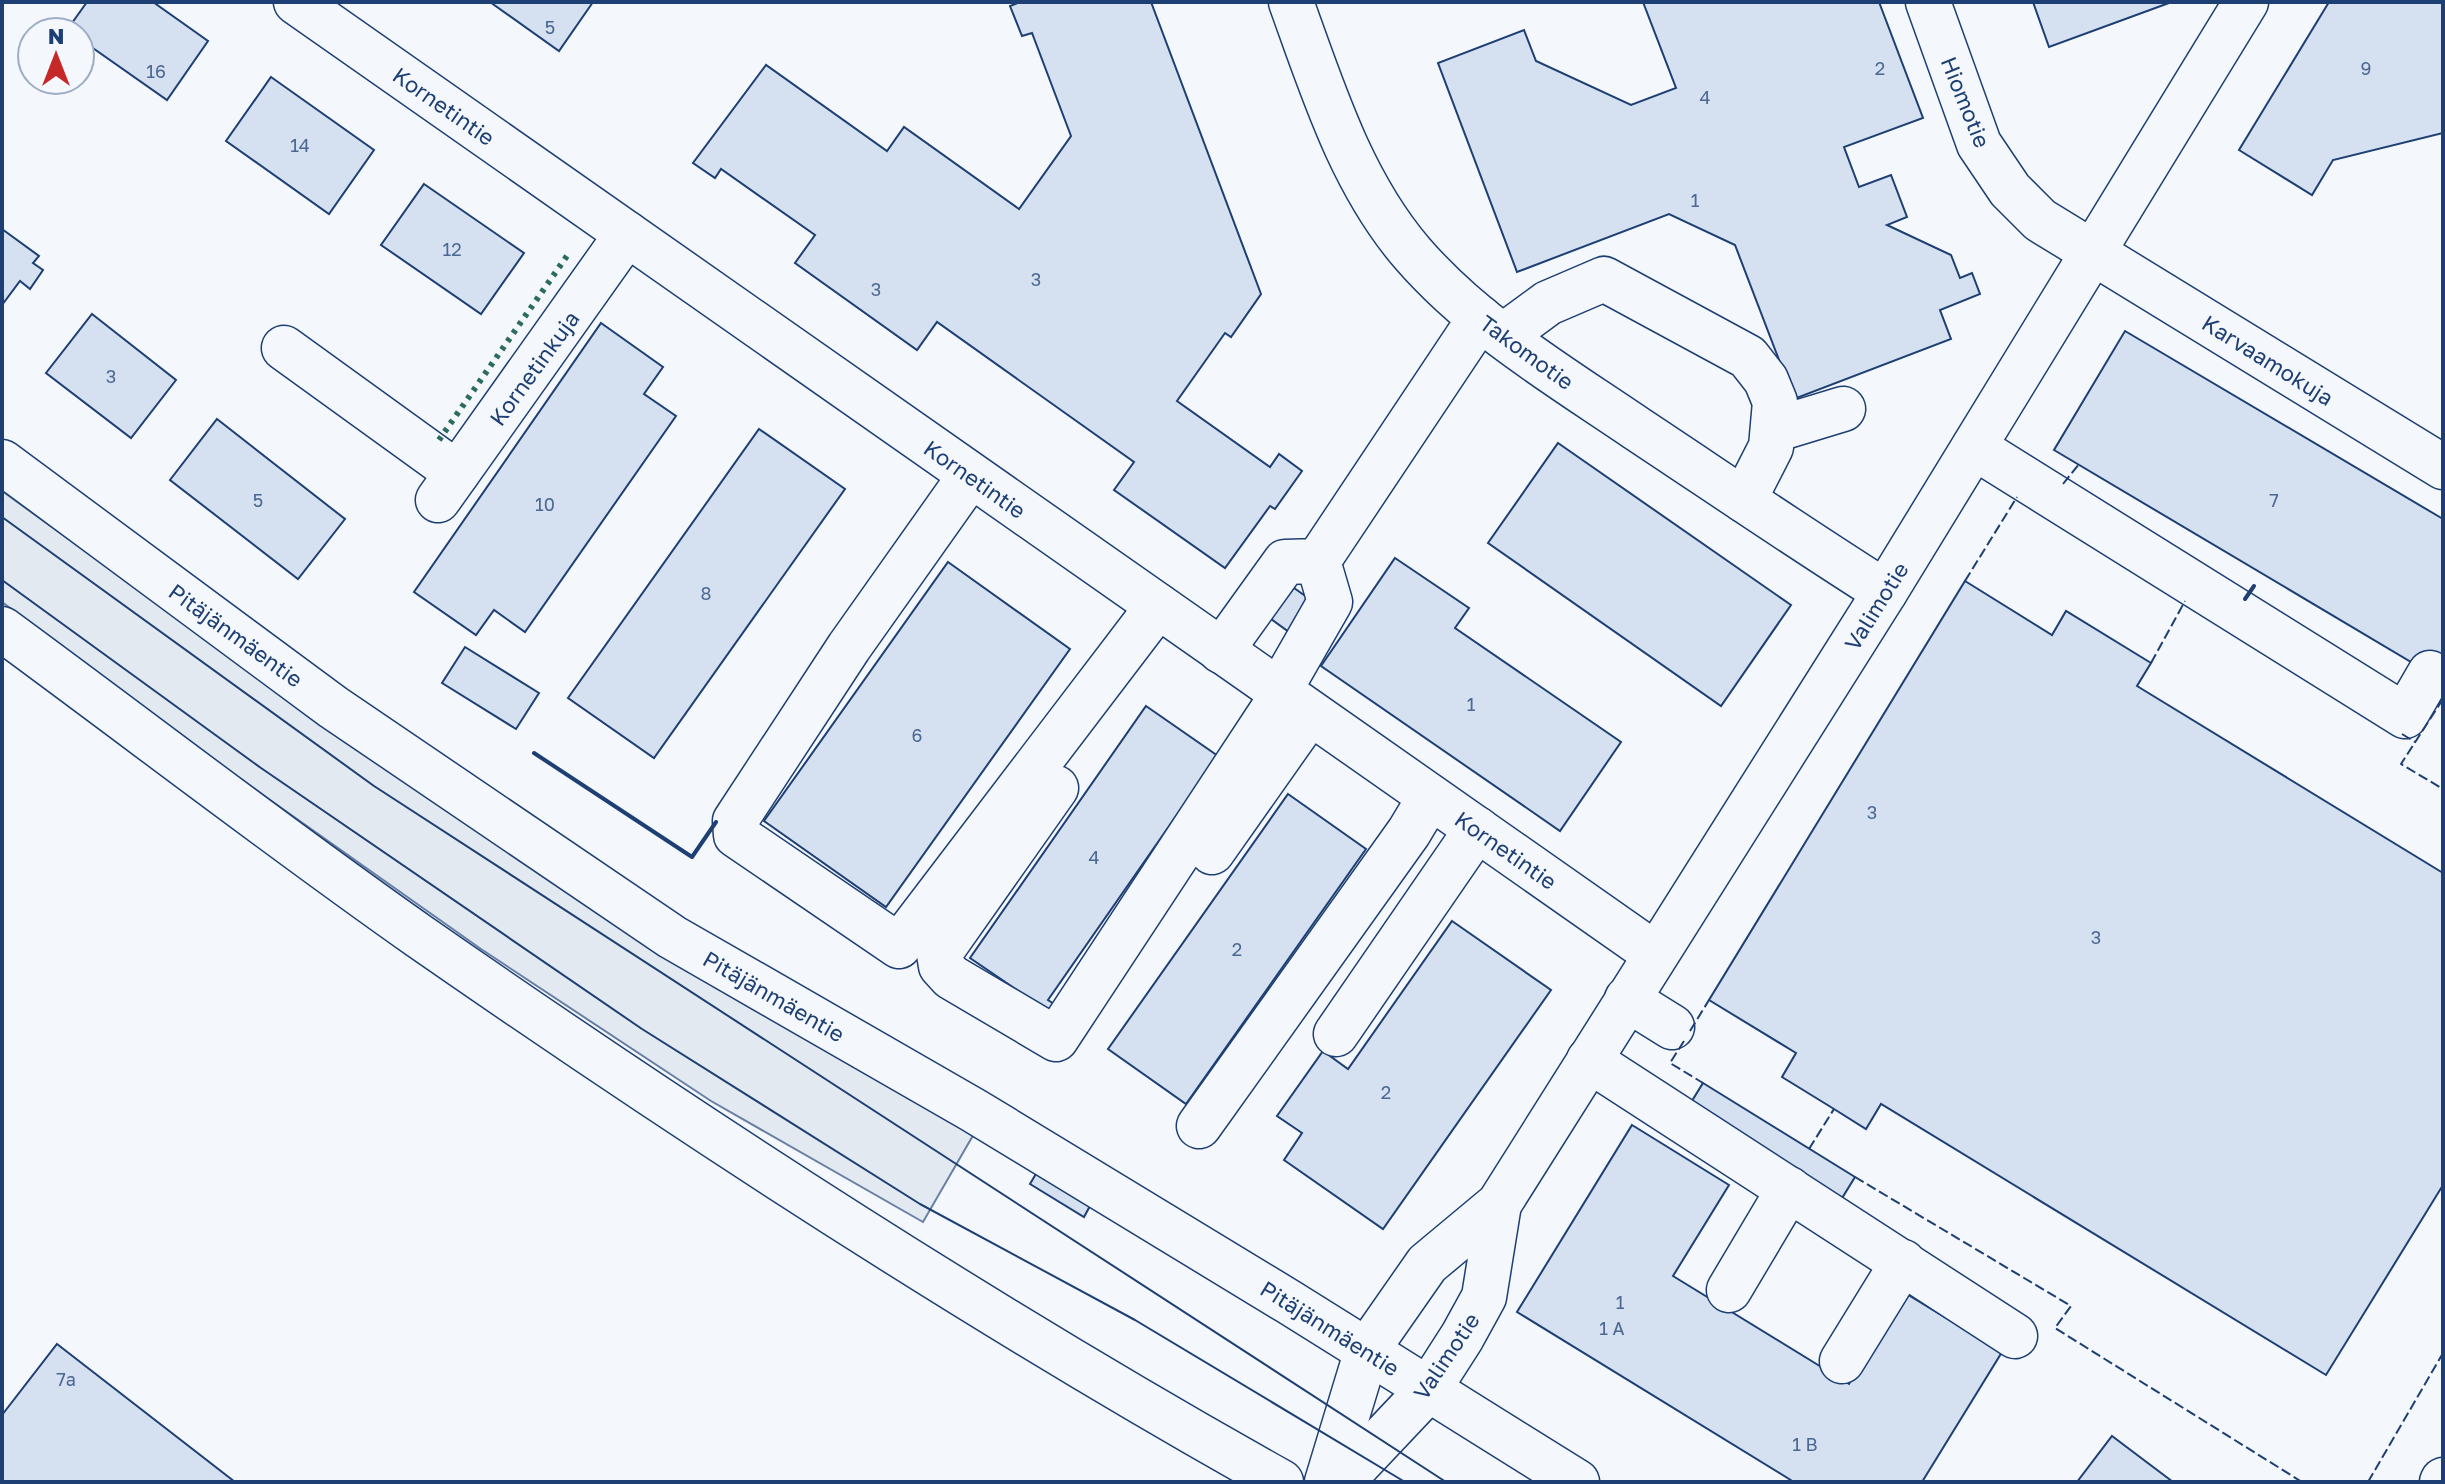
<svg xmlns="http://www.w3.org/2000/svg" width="2445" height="1484" font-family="'Golos Text',sans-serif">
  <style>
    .green { fill: #e3e9f0; stroke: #687fa3; stroke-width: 2 }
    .building { fill: #d5e0f0; stroke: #1d3f73; stroke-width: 2 }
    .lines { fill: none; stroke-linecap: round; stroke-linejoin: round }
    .minor-casing { stroke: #1d3f73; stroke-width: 47 }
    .major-casing { stroke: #1d3f73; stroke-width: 47 }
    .minor { stroke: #f4f7fb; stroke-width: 44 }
    .major { stroke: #f4f7fb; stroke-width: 44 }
    .tram { stroke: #1d3f73; stroke-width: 2 }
    .hedge { stroke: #2c6c60; stroke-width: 6; stroke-dasharray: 4 6; stroke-linecap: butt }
    .fence { stroke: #1d3f73; stroke-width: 2; stroke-dasharray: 10 4; stroke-linecap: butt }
    .wall { stroke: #1d3f73; stroke-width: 4 }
    .labels { text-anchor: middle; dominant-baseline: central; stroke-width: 6; stroke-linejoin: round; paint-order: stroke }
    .number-label { font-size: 18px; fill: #4b6792 }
    .street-label { font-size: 22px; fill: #1d3f73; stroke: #f4f7fb }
  </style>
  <rect width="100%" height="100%" fill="#f4f7fb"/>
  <!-- green -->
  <polygon class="green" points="2,491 310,713 975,1132 923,1222 711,1101 481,949 246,783 2,602"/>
  <!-- building -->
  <g class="building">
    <polygon points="87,2 153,2 208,41 167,100 80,39 80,32 67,30"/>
    <polygon points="490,2 593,2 559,51"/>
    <polygon points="1020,2 1151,2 1261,294 1231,337 1225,333 1177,401 1270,467 1279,454 1302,471 1275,509 1270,506 1225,568 1114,490 1134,462 937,322 917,350 795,263 815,235 721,169 715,178 693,163 766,65 887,151 904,127 1019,209 1071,136 1032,33 1022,36 1010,6"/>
    <polygon points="1643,2 1879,2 1923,118 1844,147 1859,187 1891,175 1907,217 1887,225 1951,255 1960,278 1972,273 1980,294 1940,310 1951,339 1794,399 1735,245 1669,214 1517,272 1438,63 1524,30 1536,61 1631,105 1676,88"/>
    <polygon points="2033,2 2169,2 2169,3 2049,47"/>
    <polygon points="2329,2 2443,2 2443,133 2333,160 2312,195 2239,150"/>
    <polygon points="271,77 374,150 329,214 226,141"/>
    <polygon points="424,184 524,253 481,314 381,245"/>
    <polygon points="2,229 39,256 33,263 43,270 30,289 20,281 2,305"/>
    <polygon points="92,314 176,380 131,438 46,373"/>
    <polygon points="601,323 663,367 644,394 676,416 525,632 494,610 476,635 414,592"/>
    <polygon points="2125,331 2443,519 2443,681 2054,450"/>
    <polygon points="217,419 345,519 298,579 170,480"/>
    <polygon points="759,429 845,489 654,758 568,698"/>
    <polygon points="1558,443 1791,605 1721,706 1488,543"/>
    <polygon points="1395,558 1469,608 1455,628 1621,742 1560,831 1321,666"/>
    <polygon points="948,562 1070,649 886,907 764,821"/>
    <polygon points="1965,581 2052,635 2066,611 2151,663 2137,686 2443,873 2443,1185 2326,1375 1881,1104 1866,1129 1834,1109 1782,1077 1796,1053 1709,1000"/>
    <polygon points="1287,583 1311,600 1289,632 1264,614"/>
    <polygon points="465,647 539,693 516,729 442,683"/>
    <polygon points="1146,706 1218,756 1048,1000 1054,1004 1049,1012 970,958"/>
    <polygon points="1288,794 1366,849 1186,1104 1108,1049"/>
    <polygon points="1452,921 1551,990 1383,1229 1284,1160 1302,1133 1277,1116 1323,1051 1348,1069"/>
    <polygon points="1703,1083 1855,1177 1839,1203 1687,1109"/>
    <polygon points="1632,1125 1729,1185 1673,1276 1849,1384 1905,1293 2002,1352 1922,1482 1794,1482 1517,1312"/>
    <polygon points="1037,1172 1091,1204 1084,1217 1030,1184"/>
    <polygon points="57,1344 235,1482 2,1482 2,1415"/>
    <polygon points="2112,1436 2173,1482 2077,1482"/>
  </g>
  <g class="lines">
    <defs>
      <g id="minor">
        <polyline points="296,2 1655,954"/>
        <path d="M1291 2C1322 88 1351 182 1412 253 1474 325 1558 375 1636 428 1719 483 1801 539 1885 592"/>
        <polyline points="1928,2 1979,144 2010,190 2040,220 2443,467"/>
        <polyline points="1503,336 1548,303 1604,279 1748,357 1766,380 1775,402 1771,447 1744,500"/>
        <polyline points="284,348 457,473"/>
        <polyline points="1774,430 1843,409"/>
        <polyline points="1974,447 2405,716 2430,673"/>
        <polyline points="970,476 849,647 735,821 736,835 899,946 1158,606"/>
        <polyline points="438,500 627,234"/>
        <polyline points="1221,651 1285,562 1318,561 1480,318"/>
        <polyline points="1279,691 1330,602 1318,561"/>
        <polyline points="1056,788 939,954 941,966 951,977 1056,1039 1283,694"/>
        <polyline points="1212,852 1310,713"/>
        <polyline points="1627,999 1672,1027"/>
        <polyline points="1336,1034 1477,829"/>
        <polyline points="1589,1060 2015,1336"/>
        <polyline points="1199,1126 1409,832 1430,797"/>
        <polyline points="1729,1290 1789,1189"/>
        <polyline points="1842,1361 1903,1262"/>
        <polyline points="1327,1482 1367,1350 1427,1264 1499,1204 1885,592 2246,2"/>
        <polyline points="1341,1482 1428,1390 1462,1337 1484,1297 1499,1204"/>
        <polyline points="2442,1482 2443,1480"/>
      </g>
      <g id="major">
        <polyline points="2,462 333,707 672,937 973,1110 1289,1302 1577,1482"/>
        <path d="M2 629C141 731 278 837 419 936 698 1130 984 1316 1281 1482"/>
      </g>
    </defs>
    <!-- minor casing -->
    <use href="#minor" class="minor-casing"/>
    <!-- major casing -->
    <use href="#major" class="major-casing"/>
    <!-- minor -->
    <use href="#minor" class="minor"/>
    <!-- major -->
    <use href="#major" class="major"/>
    <!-- tram -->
    <g class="tram">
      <polyline points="2,517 374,786 1446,1482"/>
      <polyline points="2,580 261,768 642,1029 920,1204 1135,1320 1405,1482"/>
    </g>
    <!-- hedge -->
    <polyline class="hedge" points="439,440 569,253"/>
    <!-- fence -->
    <g class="fence">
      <polyline points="2063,484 2079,464"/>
      <polyline points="1965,581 2017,497"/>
      <polyline points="2151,663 2185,601"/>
      <polyline points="2443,699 2401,764 2443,789"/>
      <polyline points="2402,734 2415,742"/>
      <polyline points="1690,1031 1709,1000"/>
      <polyline points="1684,1041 1670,1063 1703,1083"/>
      <polyline points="1809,1149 1834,1109"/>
      <polyline points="1855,1177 2071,1306 2055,1328 2302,1482"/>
      <polyline points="2368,1482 2443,1353"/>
    </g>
    <!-- wall -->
    <g class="wall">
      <polyline points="2245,599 2254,586"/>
      <polyline points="534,753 692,857 716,822"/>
    </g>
  </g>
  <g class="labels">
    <!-- number labels -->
    <g class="number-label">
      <text x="550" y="27">5</text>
      <text x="1880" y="68">2</text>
      <text x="2366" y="68">9</text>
      <text x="156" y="71">16</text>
      <text x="1705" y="97">4</text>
      <text x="300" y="145">14</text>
      <text x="1695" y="200">1</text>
      <text x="452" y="249">12</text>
      <text x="1036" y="279">3</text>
      <text x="876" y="289">3</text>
      <text x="111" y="376">3</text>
      <text x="258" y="500">5</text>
      <text x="2274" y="500">7</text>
      <text x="545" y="504">10</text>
      <text x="706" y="593">8</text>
      <text x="1471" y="704">1</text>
      <text x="917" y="735">6</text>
      <text x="1872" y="812">3</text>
      <text x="1094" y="857">4</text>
      <text x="2096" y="937">3</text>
      <text x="1237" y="949">2</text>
      <text x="1386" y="1092">2</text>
      <text x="1620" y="1302">1</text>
      <text x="1612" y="1328">1 A</text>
      <text x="66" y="1379">7a</text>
      <text x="1805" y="1444">1 B</text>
    </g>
    <!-- street labels -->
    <g class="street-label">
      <text transform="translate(1966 102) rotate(68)">Hiomotie</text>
      <text transform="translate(444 106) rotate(35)">Kornetintie</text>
      <text transform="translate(1527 352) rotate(36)">Takomotie</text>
      <text transform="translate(2268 360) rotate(32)">Karvaamokuja</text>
      <text transform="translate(534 368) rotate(-54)">Kornetinkuja</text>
      <text transform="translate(975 479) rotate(35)">Kornetintie</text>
      <text transform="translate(1876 606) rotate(-58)">Valimotie</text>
      <text transform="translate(236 635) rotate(36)">Pitäjänmäentie</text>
      <text transform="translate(1506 850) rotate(35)">Kornetintie</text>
      <text transform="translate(774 996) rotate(30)">Pitäjänmäentie</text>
      <text transform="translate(1330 1328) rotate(32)">Pitäjänmäentie</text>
      <text transform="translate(1446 1356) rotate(-56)">Valimotie</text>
    </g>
  </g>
  <!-- border -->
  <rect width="2445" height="1484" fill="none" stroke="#1d3f73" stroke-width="8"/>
  <!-- north arrow -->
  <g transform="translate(56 56)"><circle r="38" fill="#f4f7fb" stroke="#9eadc5" stroke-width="2"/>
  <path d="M0-6L14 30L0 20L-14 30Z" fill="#c62828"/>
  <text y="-12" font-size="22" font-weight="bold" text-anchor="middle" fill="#1d3f73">N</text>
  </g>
</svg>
